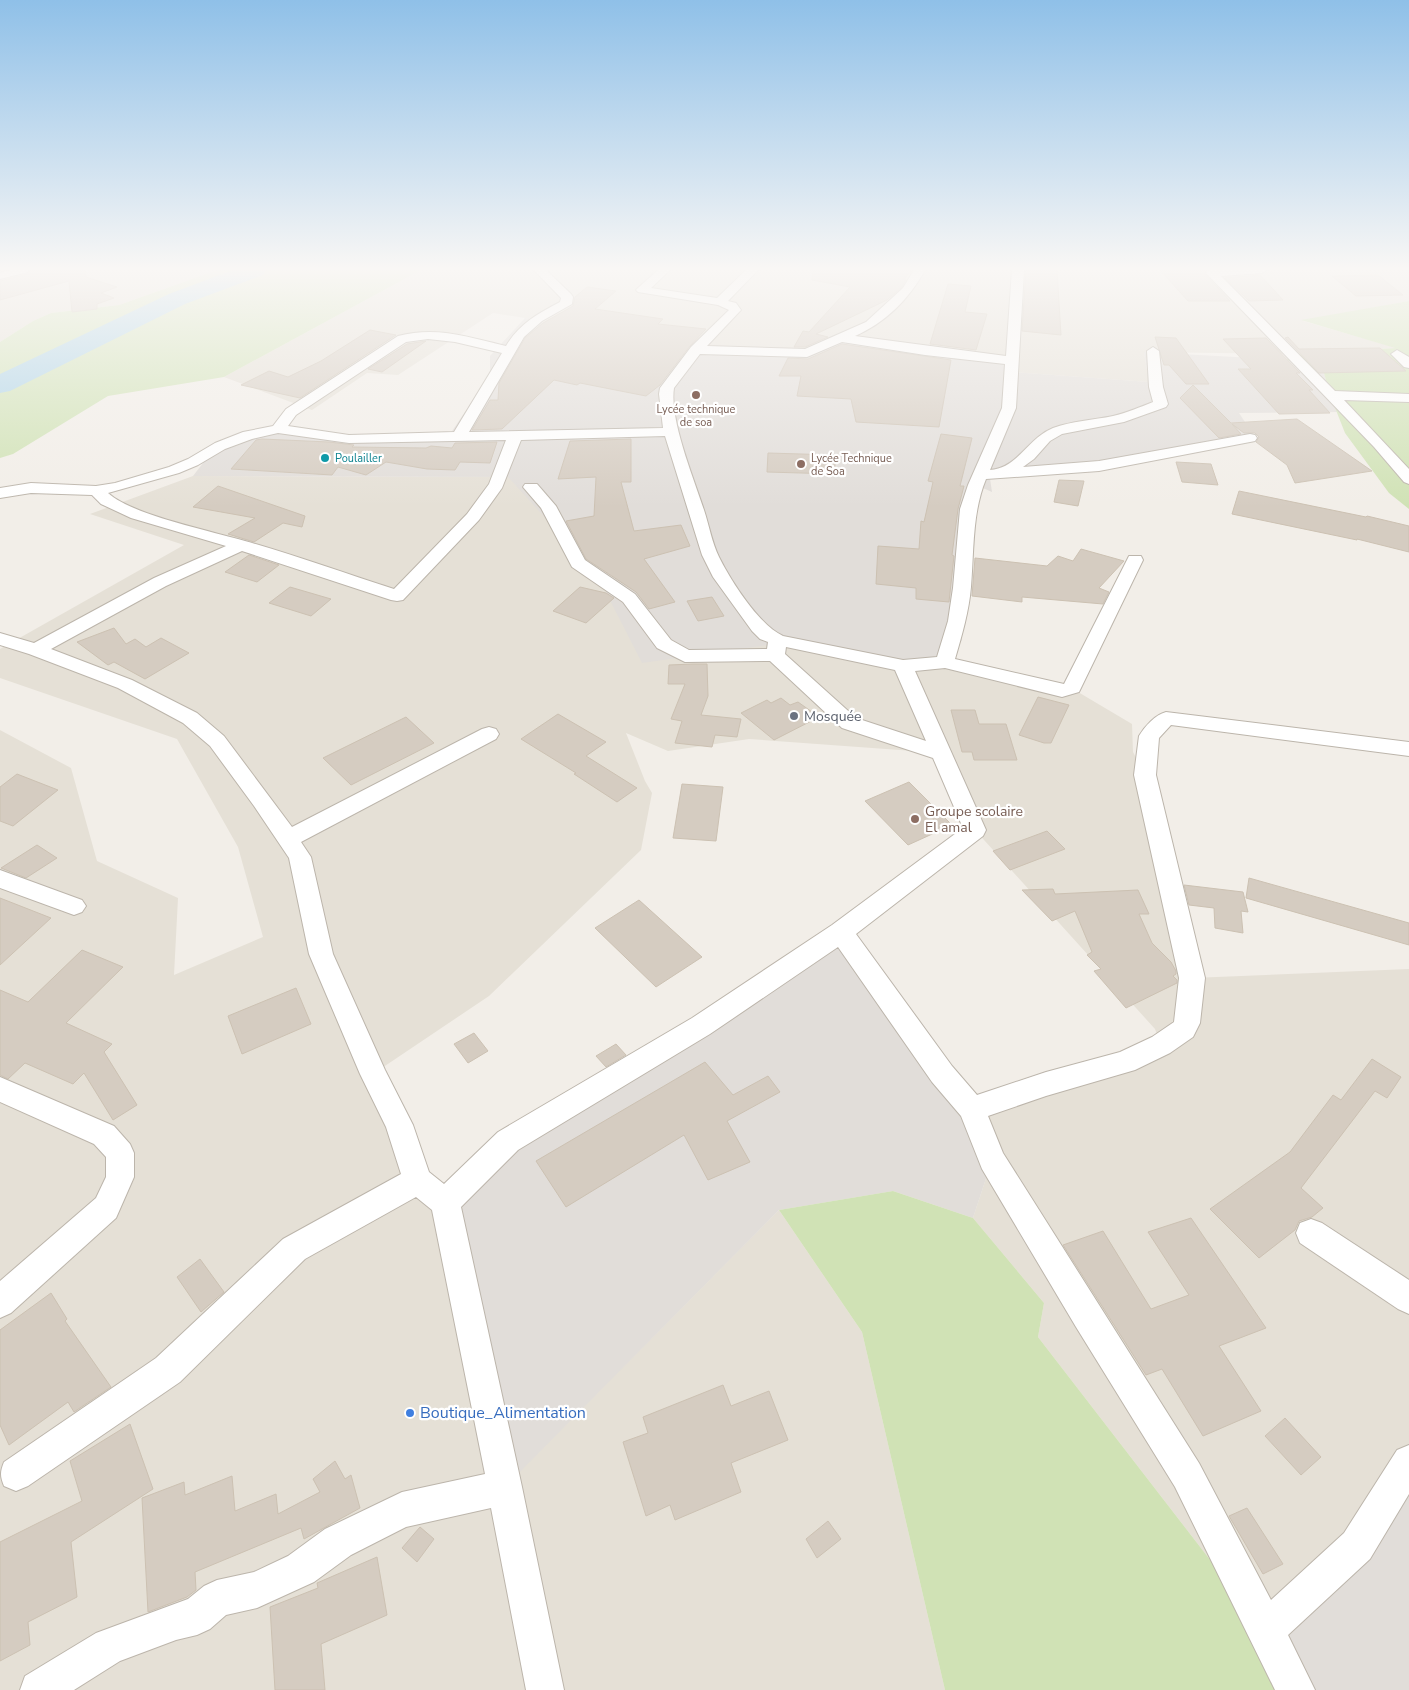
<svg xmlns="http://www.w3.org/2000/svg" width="1409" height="1690" font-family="'Nunito Sans',sans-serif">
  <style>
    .residential { fill: #e5e0d6 }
    .industrial { fill: #e1ddd9 }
    .green { fill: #d0e2b5 }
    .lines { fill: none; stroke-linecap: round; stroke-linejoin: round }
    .river { fill: #abd3e8; fill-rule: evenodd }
    .building { fill: #d5ccc1; stroke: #ccc1b2 }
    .minor-casing { stroke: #bcb5ab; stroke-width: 2 }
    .minor { fill: #fff; fill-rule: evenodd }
    .education-dot { fill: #8d6e63; stroke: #fff; stroke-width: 2 }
    .culture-dot { fill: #0f9aa8; stroke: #fff; stroke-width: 2 }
    .worship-dot { fill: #6b7280; stroke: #fff; stroke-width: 2 }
    .shop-dot { fill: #3f7fe0; stroke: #fff; stroke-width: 2 }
    .labels { text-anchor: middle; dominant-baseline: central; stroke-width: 4.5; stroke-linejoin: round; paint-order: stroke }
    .far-education-label { font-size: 11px; fill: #785e54; stroke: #fff }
    .far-culture-label { font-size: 11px; fill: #0d838f; stroke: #fff; text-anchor: start }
    .worship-label { font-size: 14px; fill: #5b616d; stroke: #fff; text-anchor: start }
    .education-label { font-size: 14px; fill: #785e54; stroke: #fff; text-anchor: start }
    .near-shop-label { font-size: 16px; fill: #366cbe; stroke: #fff; text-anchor: start }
  </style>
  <rect width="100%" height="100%" fill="#f2eee8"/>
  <!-- residential -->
  <g class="residential">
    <polygon points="0,270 217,270 119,305 51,313 33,321 0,342"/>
    <polygon points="421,270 1409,270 1409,301 1303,321 1397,348 1292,354 1144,352 1149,382 1011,372 807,353 696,350 591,335 525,318 493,313 398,375 367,373 312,410 224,377"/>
    <polygon points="193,476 509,477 597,575 775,644 951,658 1078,692 1132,724 1133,752 1145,775 1192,978 1409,969 1409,1462 1265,1631 1038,1337 1044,1303 973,1218 992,1160 972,1109 1161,1045 1155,1029 975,830 941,753 749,739 668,751 626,733 645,781 652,793 641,850 489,996 373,1074 445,1203 505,1486 779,1210 862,1332 945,1690 0,1690 0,730 71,768 97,861 178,898 174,975 263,937 238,847 177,739 0,678 0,649 184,545 90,514"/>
  </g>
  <!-- industrial -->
  <g class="industrial">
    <polygon points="525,318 591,335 696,350 807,353 840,338 1012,361 1012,372 1149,382 1144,352 1288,360 1324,372 1330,395 1338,412 1239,413 1255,437 1147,458 989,472 992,492 976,485 957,621 962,640 951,658 903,666 775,644 642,663 597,575 508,477 193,476 210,454 275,430 349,439 450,434 490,375 490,356"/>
    <polygon points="841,932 992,1160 973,1218 893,1191 779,1210 505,1487 445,1203 508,1141"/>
    <polygon points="1409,1462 1409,1690 1296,1690 1265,1631"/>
  </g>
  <!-- green -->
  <g class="green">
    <polygon points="217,270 421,270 224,377 108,396 13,454 0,458 0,342 33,321 51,313 119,305"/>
    <polygon points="1409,301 1409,509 1389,493 1345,433 1330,395 1324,373 1287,360 1291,355 1395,348 1301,320"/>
    <polygon points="893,1191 973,1218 1044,1303 1038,1337 1265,1631 1296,1690 945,1690 862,1332 779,1210"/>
  </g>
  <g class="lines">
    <!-- river -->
    <polygon class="river" points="233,270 266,270 263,275 185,304 10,391 0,393 0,374 169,294"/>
  </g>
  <!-- building -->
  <g class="building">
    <polygon points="31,270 85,270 86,277 117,287 101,293 114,298 97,304 97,309 72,312 69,281 0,300 0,281 28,274"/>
    <polygon points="813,270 912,270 904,279 906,279 902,287 887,300 816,334 828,337 805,347 794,347 803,331 809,332 850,287 812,280"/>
    <polygon points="1026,270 1057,270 1061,335 1022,331"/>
    <polygon points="1160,270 1206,270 1205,274 1230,301 1188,301"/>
    <polygon points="1260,275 1283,300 1249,301 1225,278"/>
    <polygon points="1378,275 1403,295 1356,296 1332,276"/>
    <polygon points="948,284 971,286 965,312 987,314 976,350 930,344"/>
    <polygon points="587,287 616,291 595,309 663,319 658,324 706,329 690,346 660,385 646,396 580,383 577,385 554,380 502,429 472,430 490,400 498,400 499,383 525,338 543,323 573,306 575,297"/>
    <polygon points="370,330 396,335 300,398 241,385 269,371 288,377 321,361"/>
    <polygon points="1155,337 1176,338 1209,384 1186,384 1169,365 1164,365"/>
    <polygon points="1288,337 1299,349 1380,348 1406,371 1319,373 1285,338"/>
    <polygon points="1266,338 1300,373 1296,373 1313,390 1309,390 1330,413 1279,414 1238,369 1251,369 1223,339"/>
    <polygon points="426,341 382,372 368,369 407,344"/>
    <polygon points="842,344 951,360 939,427 856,422 851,399 797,396 801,376 779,376 788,358 808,359"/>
    <polygon points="1193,385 1231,423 1297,419 1372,471 1295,483 1287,465 1256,442 1259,437 1255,433 1244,433 1232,424 1241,434 1219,438 1180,398"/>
    <polygon points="941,434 972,438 960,486 964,486 958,509 952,555 954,556 949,602 916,599 916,588 876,584 878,546 919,549 921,521 924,522 933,482 928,481"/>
    <polygon points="262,439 329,442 354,445 352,447 426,448 431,446 452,448 455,443 497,442 490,463 460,462 455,470 427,469 386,462 366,475 338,467 332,475 231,469 256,440"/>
    <polygon points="631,439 631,482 621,482 634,531 681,525 690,546 644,559 675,602 649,609 636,592 586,559 566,521 594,516 596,477 558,479 570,441"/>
    <polygon points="768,453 835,455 835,474 767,472"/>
    <polygon points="1176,462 1211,464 1218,485 1182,482"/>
    <polygon points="1059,480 1084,481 1078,506 1054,502"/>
    <polygon points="218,486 305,516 302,527 283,523 254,542 228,534 255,518 193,507"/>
    <polygon points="1239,491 1366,517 1367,516 1409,526 1409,552 1357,539 1357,540 1232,514"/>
    <polygon points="1081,549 1124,561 1099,588 1109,592 1103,604 1022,597 1022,602 972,596 975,558 1047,566 1058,556 1073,561"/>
    <polygon points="249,555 279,565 257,582 225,572"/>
    <polygon points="290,587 331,599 311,616 269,603"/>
    <polygon points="580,587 606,593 614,598 586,623 553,611"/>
    <polygon points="712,597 724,616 698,621 687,601"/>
    <polygon points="114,628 126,644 135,639 146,647 161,638 189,653 145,679 114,662 108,665 77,642"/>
    <polygon points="693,664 707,664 708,696 701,715 741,719 737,737 715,735 712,747 675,743 682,721 671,719 685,684 668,684 669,665"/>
    <polygon points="1038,697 1069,705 1051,743 1044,743 1019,735"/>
    <polygon points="781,698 790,705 798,702 819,717 774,740 741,713 767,700 771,703"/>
    <polygon points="951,710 975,710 979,724 1006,724 1017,760 974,760 972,752 962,752"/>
    <polygon points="558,714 606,742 586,756 637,788 617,802 574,774 576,773 521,739"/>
    <polygon points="406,717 434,743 351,785 323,758"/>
    <polygon points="17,774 58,790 13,826 0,821 0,787"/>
    <polygon points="909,782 952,825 908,845 865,801"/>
    <polygon points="682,784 723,787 716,841 673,838"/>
    <polygon points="1047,831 1065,849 1010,870 993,851"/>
    <polygon points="37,845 57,858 26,878 1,868"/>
    <polygon points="1249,878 1409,923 1409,945 1246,898"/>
    <polygon points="1184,885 1243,892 1248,912 1241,911 1243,933 1215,928 1214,908 1189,905"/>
    <polygon points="1053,889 1055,894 1138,890 1149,914 1139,914 1152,943 1171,962 1176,971 1176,974 1173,976 1177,980 1177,983 1126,1008 1094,971 1101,969 1087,955 1092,952 1075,911 1052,921 1022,890"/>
    <polygon points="0,898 51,918 0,965"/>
    <polygon points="639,900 702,957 656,987 595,928"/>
    <polygon points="82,950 123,967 66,1023 112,1044 104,1052 137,1105 113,1120 84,1073 73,1084 25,1063 8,1079 0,1075 0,990 28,1002"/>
    <polygon points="296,988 311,1024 242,1054 228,1016"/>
    <polygon points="474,1033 488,1051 468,1063 454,1044"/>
    <polygon points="616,1044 626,1055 606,1067 596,1056"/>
    <polygon points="1372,1059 1401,1077 1387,1098 1375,1091 1301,1188 1323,1208 1312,1217 1299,1221 1295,1230 1259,1258 1210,1209 1290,1152 1333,1095 1341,1100"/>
    <polygon points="705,1062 733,1095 768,1076 780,1092 727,1121 750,1162 708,1180 684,1135 566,1207 536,1161"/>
    <polygon points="1191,1218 1266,1328 1219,1346 1261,1411 1203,1436 1162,1369 1146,1375 1063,1245 1103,1231 1151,1309 1189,1295 1148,1232"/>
    <polygon points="200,1259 224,1292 201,1312 177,1277"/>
    <polygon points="51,1293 67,1319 65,1321 111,1387 74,1412 68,1402 9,1445 0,1425 0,1330"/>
    <polygon points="723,1385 731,1406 769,1391 788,1440 731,1463 741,1492 675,1520 670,1505 646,1516 623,1442 648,1433 643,1417"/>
    <polygon points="1285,1418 1321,1457 1301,1475 1265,1436"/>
    <polygon points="130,1424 153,1489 71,1542 77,1597 28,1622 30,1645 0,1661 0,1542 82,1501 70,1461"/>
    <polygon points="335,1461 345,1479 351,1475 360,1508 304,1539 301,1528 195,1572 196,1590 187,1597 148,1612 142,1498 184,1482 185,1495 232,1476 235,1511 276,1494 278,1514 320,1492 313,1479"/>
    <polygon points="1247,1508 1283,1564 1263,1574 1229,1516"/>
    <polygon points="828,1521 841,1539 817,1558 806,1539"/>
    <polygon points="420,1527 434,1539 417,1562 402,1548"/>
    <polygon points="377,1557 387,1615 321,1644 325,1690 275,1690 270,1607 318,1588 317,1583"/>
  </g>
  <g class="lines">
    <defs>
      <g id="minor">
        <polygon points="9,270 29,270 28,272 0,279 0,273"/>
        <path d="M534 270H546L571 294 573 297 572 304 542 321 524 337 469 432 663 428 659 394 660 388 691 347 729 310 718 305 638 292 636 290 638 288 658 270H670L651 288 717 298 746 270H758L728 301 736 303 741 310 707 346 805 349 866 322 903 288 914 270H925C909 299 885 323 855 336L1006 356 1012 270H1024L1016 408 990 470C1018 468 1028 438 1053 428 1071 421 1094 420 1113 416 1127 413 1140 407 1153 402L1149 387 1147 351 1153 347 1159 351 1163 387 1168 404 1166 407 1124 422 1062 434 1050 441 1034 459 1023 467 1099 461 1250 434 1255 435 1257 438 1255 441 1250 442 1099 471 986 479C972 513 974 550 971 587 969 611 962 635 955 659L1064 684 1127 560 1129 556H1141L1143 560 1079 692 1062 697 945 668 915 671 986 830 983 836 856 934 952 1066 977 1095 1046 1072 1120 1052 1152 1037 1174 1022 1179 978 1134 775 1139 736C1145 726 1155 715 1166 712L1409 742V756L1171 725 1159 738 1156 775 1205 978 1200 1023 1193 1037 1170 1053 1135 1070 1046 1096 988 1116 1003 1153 1199 1463 1271 1600 1344 1533 1397 1450 1409 1445V1494L1370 1559 1288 1635 1315 1690H1275L1175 1487 1076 1327 982 1169 961 1116 932 1082 838 947 710 1034 518 1150 461 1207 522 1487 564 1690H526L491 1508 406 1527 351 1555 314 1582 257 1608 226 1615 210 1629 197 1635 176 1640 120 1661 74 1690H20L25 1676 96 1633 188 1599 204 1586 217 1580 254 1572 288 1556 325 1529 402 1492 485 1474 432 1210 416 1197 305 1259 180 1382 28 1486 16 1491 4 1486C0 1476 0 1472 4 1462L156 1358 283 1239 401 1174 386 1127 360 1074 309 954 289 858 254 806 210 746 183 723 118 688 29 654 0 645V633L34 643 154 578 226 546 131 518 101 504 92 495 31 493 0 498V488L31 483 96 486 115 483 169 467 188 459 215 443 243 432 273 426 286 409 398 336C437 326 467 337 506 346 519 324 537 314 560 302L561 298ZM428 339 455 342 502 353 454 432 349 435 288 426 296 415 406 342ZM842 342 925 355 1005 364 1002 408 968 485 960 509 953 588 948 621 937 657 903 660 783 636C759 625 731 581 719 557 712 543 709 525 704 510 694 479 669 419 674 388L700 354 807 357ZM278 433 349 443 506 440 489 484 467 514 394 589C344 573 295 555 245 541 211 531 132 515 108 493L179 473 198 465 225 449 252 439ZM665 436 702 555 713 577 752 631 760 639 768 642 767 649 689 650 671 640 635 594 585 560 556 506 537 484H525L523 487 541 508 572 567 623 602 657 648 685 662 770 661 842 728 933 758 963 828 832 925 692 1018 498 1132 444 1184 429 1172 413 1125 385 1070 333 954 311 857 301 842 496 739 499 734 496 729 489 727 482 729 292 827 224 736 197 713 132 680 51 649 166 586 242 551 391 600 397 601 403 600 479 520 502 488 521 440ZM786 647 895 670 926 741 856 718 785 654Z"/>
        <polygon points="1267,270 1262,273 1221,276 1335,391 1409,394 1409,402 1344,400 1409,469 1409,484 1404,482 1374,447 1206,273 1209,270"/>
        <polygon points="1397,350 1409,357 1409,368 1404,367 1391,354"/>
        <polygon points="0,870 82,900 86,906 82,912 74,915 0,888"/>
        <polygon points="0,1077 114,1126 130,1144 134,1153 134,1177 116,1218 11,1313 0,1318 0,1281 96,1198 106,1177 106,1157 94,1144 0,1102"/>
        <polygon points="1311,1219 1322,1223 1409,1280 1409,1314 1398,1309 1300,1243 1296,1233 1300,1223"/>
      </g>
    </defs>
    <!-- minor casing -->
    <use href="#minor" class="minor-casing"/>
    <!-- minor -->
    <use href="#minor" class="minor"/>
  </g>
  <!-- sky -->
  <linearGradient id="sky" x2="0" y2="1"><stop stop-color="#8fc0e8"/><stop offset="0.53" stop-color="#f9f7f5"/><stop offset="1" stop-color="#f9f7f5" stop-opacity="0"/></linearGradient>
  <rect width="1409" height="507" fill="url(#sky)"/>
  <!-- markers -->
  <g class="education-dot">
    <circle cx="696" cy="395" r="5"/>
    <circle cx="801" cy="464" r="5"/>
    <circle cx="915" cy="819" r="5"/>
  </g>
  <circle class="culture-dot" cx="325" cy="458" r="5"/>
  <circle class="worship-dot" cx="794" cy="716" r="5"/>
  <circle class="shop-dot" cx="410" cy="1413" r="5"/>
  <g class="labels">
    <!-- far-education labels -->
    <g class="far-education-label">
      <text x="696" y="409">Lycée technique<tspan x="696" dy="13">de soa</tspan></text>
      <text x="811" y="458" text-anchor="start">Lycée Technique<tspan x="811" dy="13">de Soa</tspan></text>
    </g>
    <!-- far-culture labels -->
    <g class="far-culture-label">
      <text x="335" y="458">Poulailler</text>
    </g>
    <!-- worship labels -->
    <g class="worship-label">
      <text x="804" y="716">Mosquée</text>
    </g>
    <!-- education labels -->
    <g class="education-label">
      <text x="925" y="811">Groupe scolaire<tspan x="925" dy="16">El amal</tspan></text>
    </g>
    <!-- near-shop labels -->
    <g class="near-shop-label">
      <text x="420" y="1413">Boutique_Alimentation</text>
    </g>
  </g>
</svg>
